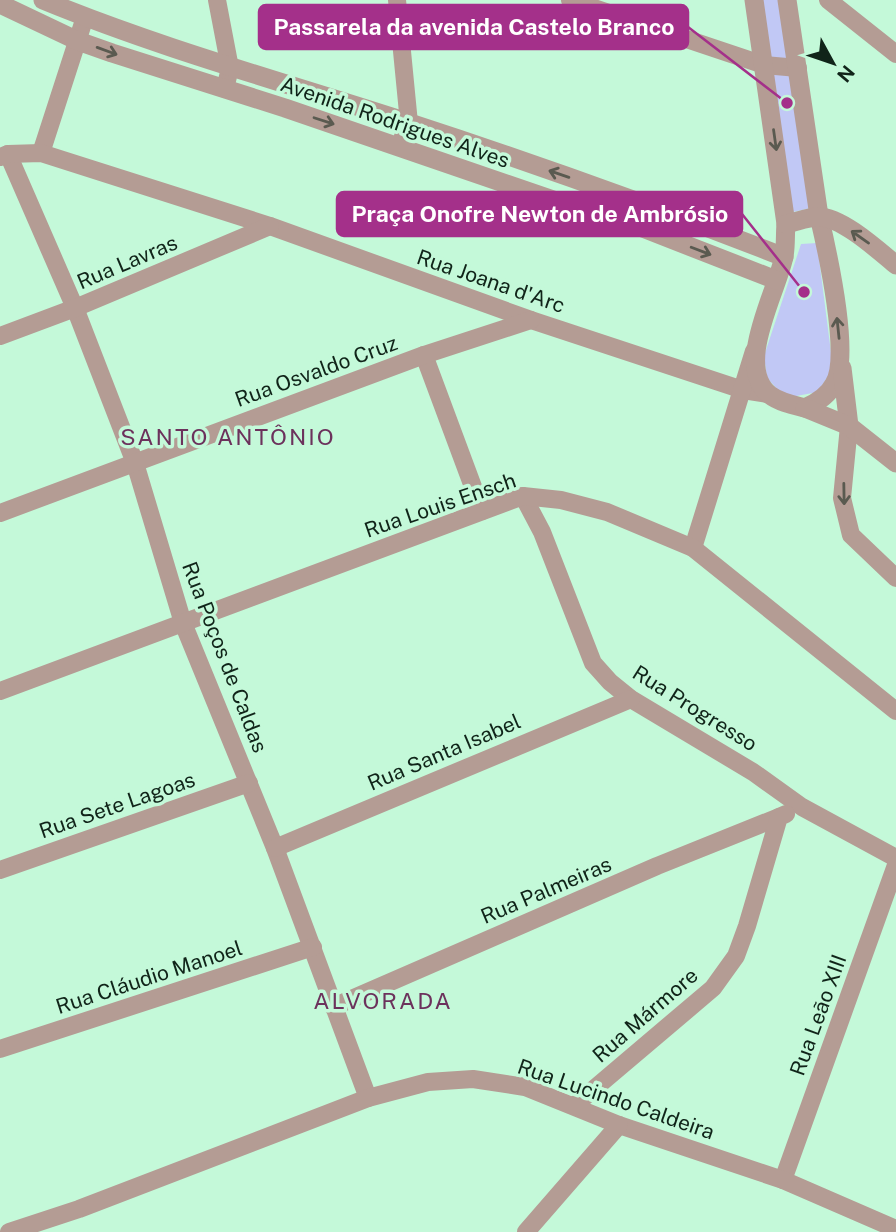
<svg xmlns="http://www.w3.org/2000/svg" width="896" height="1232" font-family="'Public Sans',sans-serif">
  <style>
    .green { fill: #c1c8f5 }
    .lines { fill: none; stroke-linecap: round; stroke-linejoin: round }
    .minor { stroke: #b49c94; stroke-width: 18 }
    .tertiary { stroke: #b49c94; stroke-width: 19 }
    .oneway { stroke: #5a5a50 }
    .labels { text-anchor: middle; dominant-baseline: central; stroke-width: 7; stroke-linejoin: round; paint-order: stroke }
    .street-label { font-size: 21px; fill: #102419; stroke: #c4f9d9 }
    .neighbourhood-label { font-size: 23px; letter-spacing: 2px; fill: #6c325c; stroke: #c4f9d9 }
    .leader { fill: none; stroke: #a4308a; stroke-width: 2.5 }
    .callout-dot { fill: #a4308a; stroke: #c4f9d9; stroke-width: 2.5 }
    .callout { fill: #a4308a; stroke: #a4308a; stroke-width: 2.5 }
    .callout-label { font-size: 23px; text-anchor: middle; font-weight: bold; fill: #fff }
  </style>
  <rect width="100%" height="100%" fill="#c4f9d9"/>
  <!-- green -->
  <g class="green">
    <polygon points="760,0 782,0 815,207 793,212"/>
    <polygon points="817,243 833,368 818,392 791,397 781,393 767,378 764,356 801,244"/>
  </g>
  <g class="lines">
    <!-- minor -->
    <g class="minor">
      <polyline points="217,0 230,68 225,89"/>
      <polyline points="397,0 409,123 399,146"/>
      <polyline points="570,0 764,65 798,68"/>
      <polyline points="828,0 896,54"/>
      <polyline points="41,153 85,17"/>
      <polyline points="8,154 75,308 135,463 183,623 275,848 368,1098"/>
      <polyline points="0,157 8,154 41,153 270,226 531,320 743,390 768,394"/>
      <polyline points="0,336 75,308 270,226"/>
      <polyline points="424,355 482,511"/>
      <polyline points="849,426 842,498 851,535 896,578"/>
      <polyline points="523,496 542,532 593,663 610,682 631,699 753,772 802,807 896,858"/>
      <polyline points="0,513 424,355 531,320"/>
      <polyline points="693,548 754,351"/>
      <polyline points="0,691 523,496 561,500 607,512 693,548 896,711"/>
      <polyline points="275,848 631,699"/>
      <polyline points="0,870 249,783"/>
      <polyline points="333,1007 657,866 779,817"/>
      <polyline points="0,1049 313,947"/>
      <polyline points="575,1105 713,988 736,956 747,926 779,817 786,814"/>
      <polyline points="783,1180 896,865"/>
      <polyline points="9,1232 79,1209 368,1098 428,1082 473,1079 525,1087 619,1125 783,1180 896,1229"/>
      <polyline points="526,1232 619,1125"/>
    </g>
    <!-- tertiary -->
    <g class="tertiary">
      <path d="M43 0C162 49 287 83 410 123 536 164 661 209 784 257"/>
      <path d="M754 0 786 224C785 234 786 246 784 256 778 290 733 366 770 395 779 402 793 405 805 408 816 403 828 396 834 384 851 357 827 250 819 216L787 0"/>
      <polyline points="0,4 78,41 112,53 285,108 556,201 640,227 776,280"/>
      <path d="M786 224C796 222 808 217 818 217 841 216 879 251 896 265"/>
      <polyline points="842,368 849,426"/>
      <polyline points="805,408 849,426 896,463"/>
    </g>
  </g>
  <!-- one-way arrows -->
  <defs><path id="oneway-shaft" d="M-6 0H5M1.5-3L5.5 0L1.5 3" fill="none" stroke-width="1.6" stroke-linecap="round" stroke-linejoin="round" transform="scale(1.75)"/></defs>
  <g class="oneway">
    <use href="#oneway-shaft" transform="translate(107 51) rotate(20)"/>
    <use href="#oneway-shaft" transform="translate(324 121) rotate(18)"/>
    <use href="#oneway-shaft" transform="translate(775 140) rotate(82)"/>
    <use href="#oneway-shaft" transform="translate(559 174) rotate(-161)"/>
    <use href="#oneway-shaft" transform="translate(860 237) rotate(-145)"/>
    <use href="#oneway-shaft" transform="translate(701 251) rotate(21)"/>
    <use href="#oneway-shaft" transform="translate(838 328) rotate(-96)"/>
    <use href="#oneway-shaft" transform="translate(844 494) rotate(89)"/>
  </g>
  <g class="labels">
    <!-- street labels -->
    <g class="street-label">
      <text transform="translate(395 122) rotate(19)">Avenida Rodrigues Alves</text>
      <text transform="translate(127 262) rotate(-23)">Rua Lavras</text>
      <text transform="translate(491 281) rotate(19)">Rua Joana d'Arc</text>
      <text transform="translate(316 371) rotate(-20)">Rua Osvaldo Cruz</text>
      <text transform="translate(440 505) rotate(-19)">Rua Louis Ensch</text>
      <text transform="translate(225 657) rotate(69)">Rua Poços de Caldas</text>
      <text transform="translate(695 708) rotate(32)">Rua Progresso</text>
      <text transform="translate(444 752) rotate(-23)">Rua Santa Isabel</text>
      <text transform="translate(117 805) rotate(-19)">Rua Sete Lagoas</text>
      <text transform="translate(546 890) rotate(-23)">Rua Palmeiras</text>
      <text transform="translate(149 977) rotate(-18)">Rua Cláudio Manoel</text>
      <text transform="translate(645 1015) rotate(-41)">Rua Mármore</text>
      <text transform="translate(818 1015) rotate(-70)">Rua Leão XIII</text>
      <text transform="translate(616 1099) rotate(19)">Rua Lucindo Caldeira</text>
    </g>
    <!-- neighbourhood labels -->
    <g class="neighbourhood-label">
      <text x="228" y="436">SANTO ANTÔNIO</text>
      <text x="383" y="1000">ALVORADA</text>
    </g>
  </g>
  <!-- callouts -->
  <path class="leader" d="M787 103L688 27M804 292L742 214"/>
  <g class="callout-dot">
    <circle cx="787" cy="103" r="7"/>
    <circle cx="804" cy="292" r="7"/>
  </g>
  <g class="callout">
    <rect x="259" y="5" width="429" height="44" rx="7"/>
    <rect x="337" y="192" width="405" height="44" rx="7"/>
  </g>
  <g class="callout-label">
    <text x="474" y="35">Passarela da avenida Castelo Branco</text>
    <text x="540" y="222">Praça Onofre Newton de Ambrósio</text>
  </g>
  <!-- north arrow -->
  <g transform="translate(833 63) rotate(130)" stroke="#c4f9d9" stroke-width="5" paint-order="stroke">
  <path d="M0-5L12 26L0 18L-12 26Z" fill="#102419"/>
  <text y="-10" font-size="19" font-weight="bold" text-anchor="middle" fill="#102419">N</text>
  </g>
</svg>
